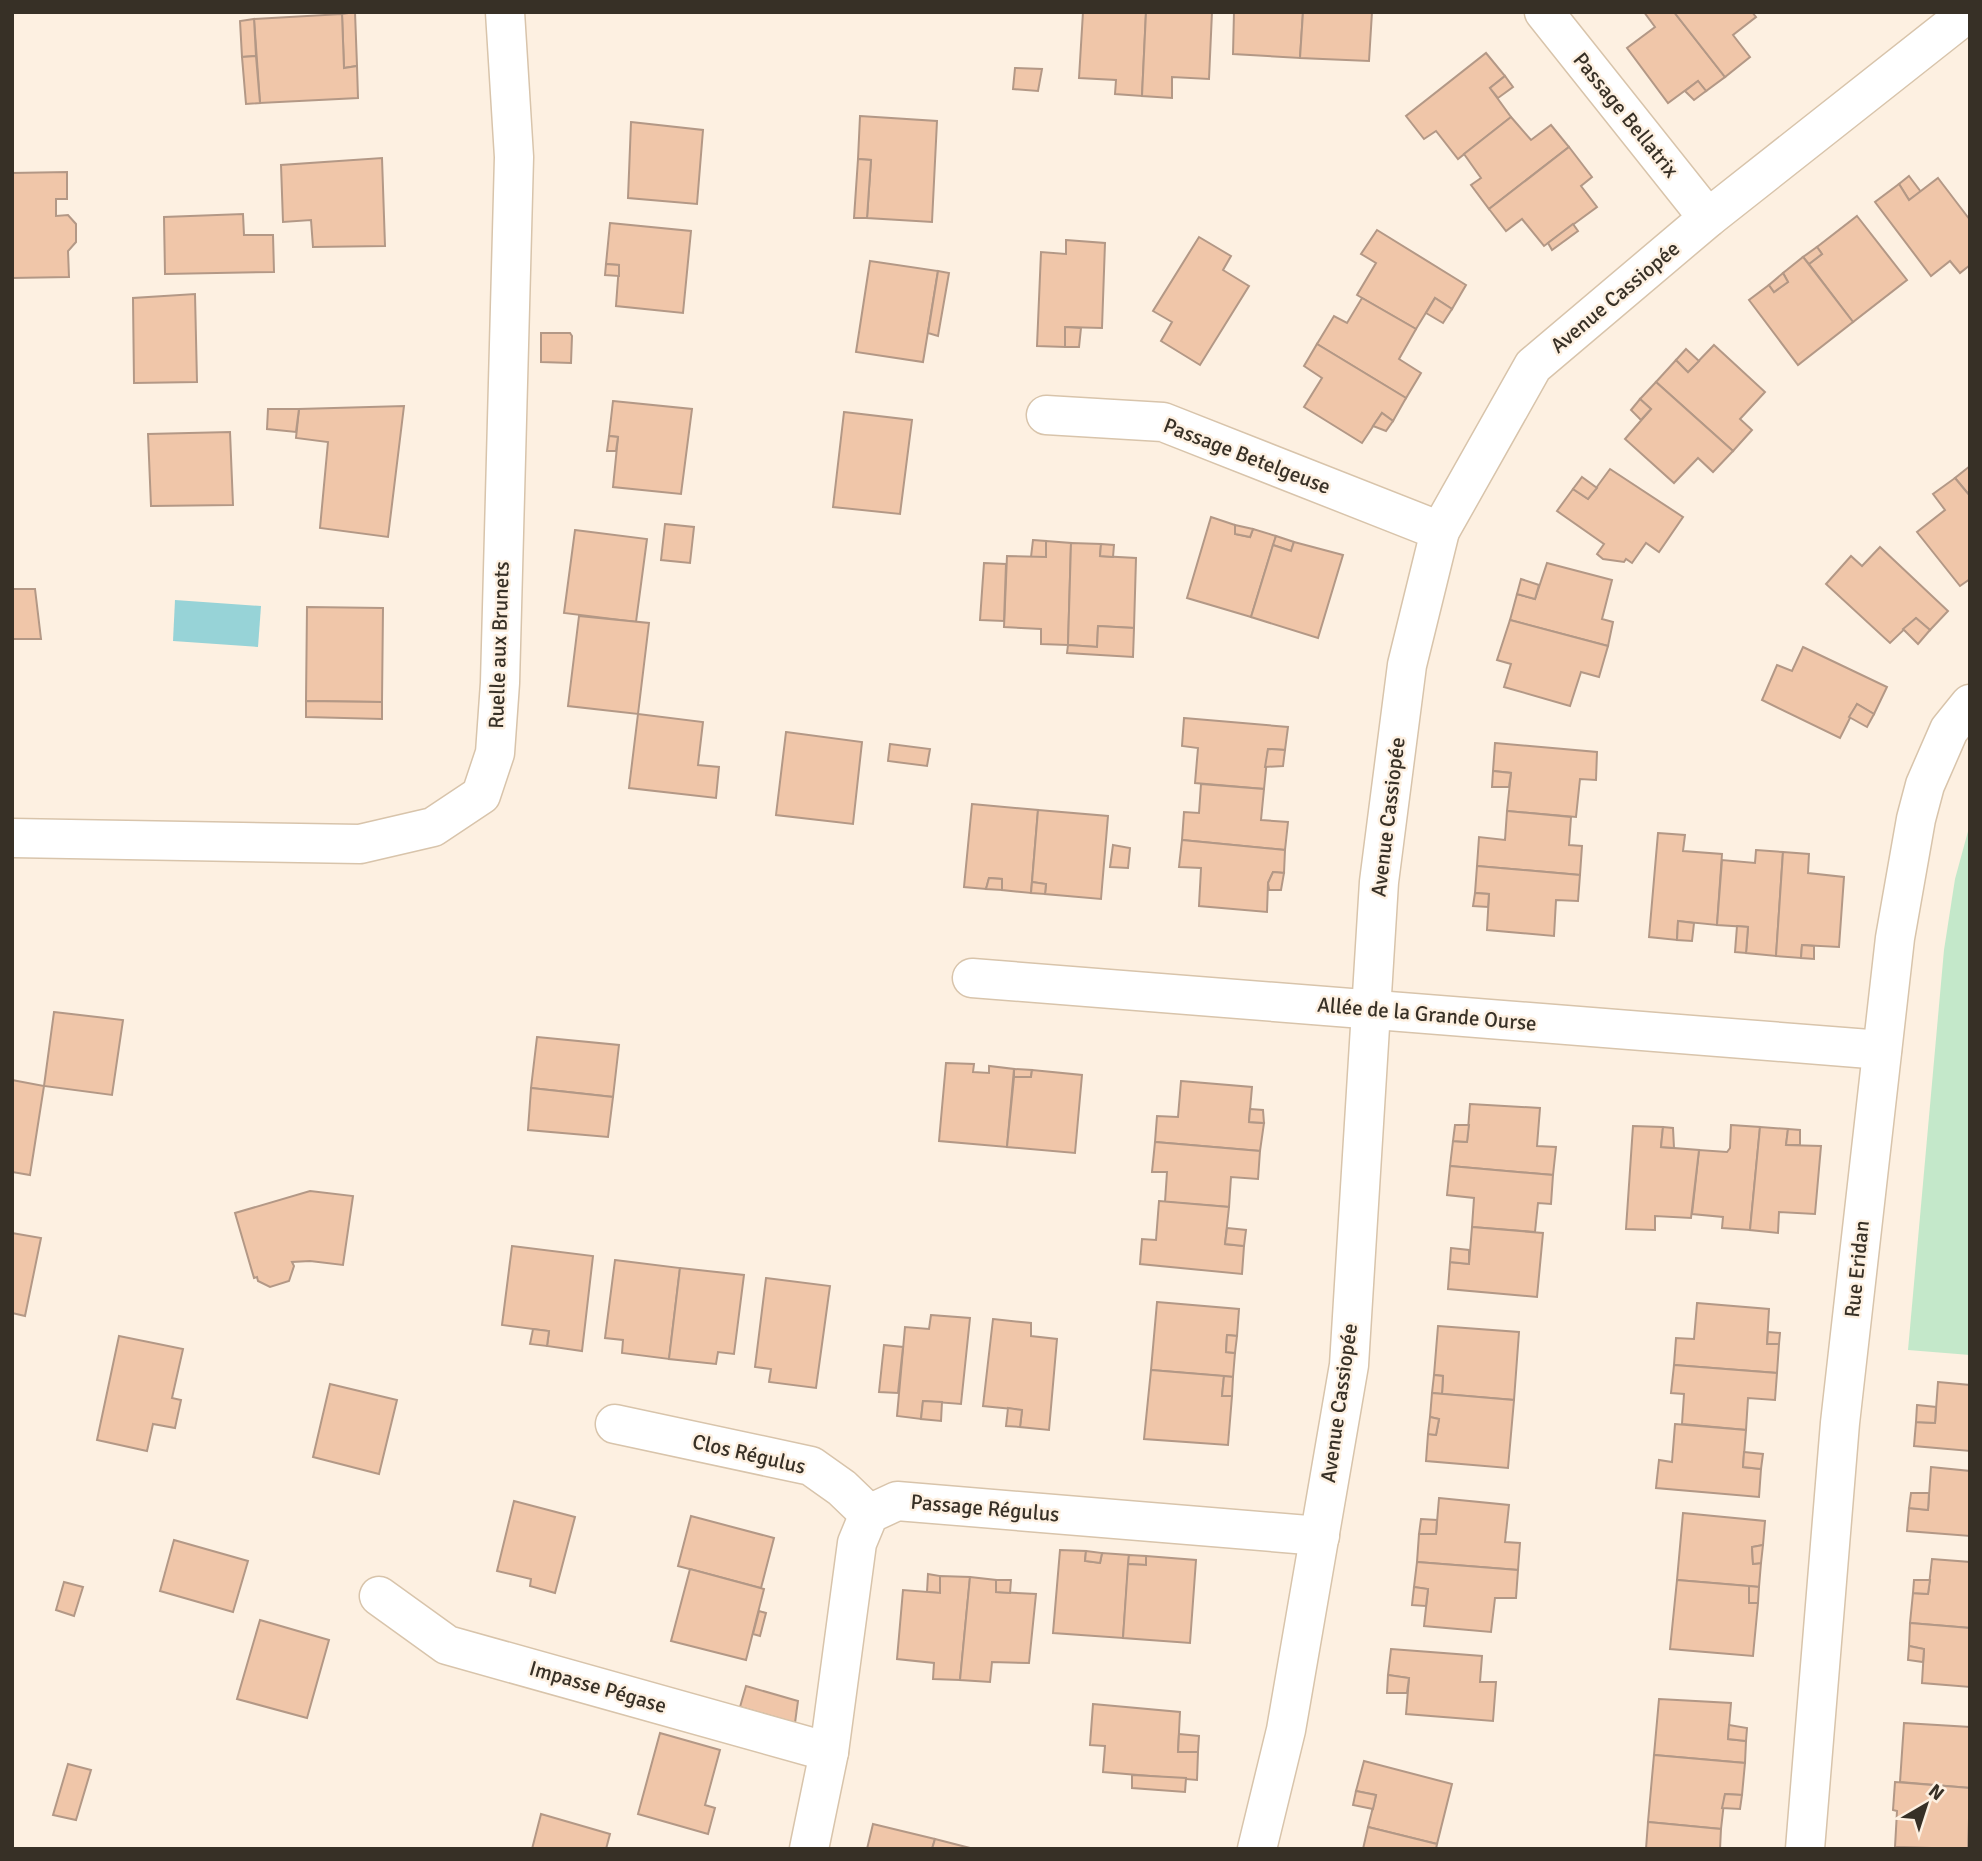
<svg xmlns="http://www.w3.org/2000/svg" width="1982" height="1861" font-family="Signika,sans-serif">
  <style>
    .green { fill: #c4e8ca }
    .water { fill: #97d3d7 }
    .building { fill: #f0c6a9; stroke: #b39886; stroke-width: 2 }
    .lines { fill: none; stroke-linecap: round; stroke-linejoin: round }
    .street-casing { stroke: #d8c4ab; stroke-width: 41 }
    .street { stroke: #fff; stroke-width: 38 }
    .labels { text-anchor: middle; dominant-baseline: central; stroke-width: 5; stroke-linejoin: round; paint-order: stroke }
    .street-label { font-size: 21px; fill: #373026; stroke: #fdf0e1 }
  </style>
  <rect width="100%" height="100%" fill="#fdf0e1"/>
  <!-- green -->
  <polygon class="green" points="1970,824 1970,1355 1908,1350 1944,950 1955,879"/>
  <!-- water -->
  <polygon class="water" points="175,600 261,606 258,647 173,641"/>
  <!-- building -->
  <g class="building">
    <polygon points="355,12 357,66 344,68 342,14"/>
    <polygon points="1083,12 1146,12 1142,96 1115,94 1116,80 1079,78"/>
    <polygon points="1146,12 1212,12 1209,79 1172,77 1172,98 1142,96"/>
    <polygon points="1234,12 1303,12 1300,58 1233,54"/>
    <polygon points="1303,12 1372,12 1369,61 1300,58"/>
    <polygon points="1644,12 1674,12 1725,77 1706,91 1698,81 1668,103 1627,48 1655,27"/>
    <polygon points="1674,12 1752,12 1756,17 1733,35 1750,57 1725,77"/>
    <polygon points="342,14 344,68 357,66 358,98 260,103 254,19"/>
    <polygon points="254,19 256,56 242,57 240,21"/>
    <polygon points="1486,53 1505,76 1490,88 1511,117 1458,159 1436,131 1424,139 1406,116"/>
    <polygon points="256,56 260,103 246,104 242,57"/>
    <polygon points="1015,68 1042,69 1038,91 1013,89"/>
    <polygon points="1505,76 1513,87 1498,98 1490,88"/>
    <polygon points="1698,81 1706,91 1694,100 1685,91"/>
    <polygon points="860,116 937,121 932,222 867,218 871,160 858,159"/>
    <polygon points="1511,117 1531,140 1551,125 1569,147 1489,209 1471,185 1481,178 1464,154"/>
    <polygon points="631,122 703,130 697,204 628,198"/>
    <polygon points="1569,147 1592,177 1581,186 1597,207 1544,246 1522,219 1506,231 1489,209"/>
    <polygon points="382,158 385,246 313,247 311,220 283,222 281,165"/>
    <polygon points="858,159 871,160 867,218 854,218"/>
    <polygon points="67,172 67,199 56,199 56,216 68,215 76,224 76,242 68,251 69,277 12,278 12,173"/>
    <polygon points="1909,176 1921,192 1909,200 1899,184"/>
    <polygon points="1938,178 1970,220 1970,265 1960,273 1950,261 1931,276 1875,202 1899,184 1909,200"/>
    <polygon points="243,214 244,235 273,235 274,272 165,274 164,217"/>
    <polygon points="1857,216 1907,280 1853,322 1809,264 1822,254 1817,247"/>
    <polygon points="610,223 691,231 683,313 616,306 619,265 606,264"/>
    <polygon points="1573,224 1578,231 1552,250 1548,243"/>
    <polygon points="1377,230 1466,285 1452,309 1435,298 1416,329 1357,295 1376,263 1361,254"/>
    <polygon points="1199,237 1231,256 1223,270 1249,286 1200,365 1161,341 1172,322 1153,311"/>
    <polygon points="1066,240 1105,243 1102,328 1065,327 1065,347 1037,346 1041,252 1066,254"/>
    <polygon points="1817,247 1822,254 1809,264 1803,257"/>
    <polygon points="1803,257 1853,322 1798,365 1749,300 1769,285 1774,292 1788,282 1783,273"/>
    <polygon points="870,261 938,271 923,362 856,352"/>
    <polygon points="606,264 619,265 619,276 605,275"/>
    <polygon points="938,271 949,273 938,336 928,333"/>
    <polygon points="1783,273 1788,282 1774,292 1769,285"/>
    <polygon points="195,294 197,382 134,383 133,298"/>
    <polygon points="1362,298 1416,329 1399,359 1421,373 1406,398 1317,344 1334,316 1347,323"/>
    <polygon points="1435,298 1452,309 1443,323 1426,313"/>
    <polygon points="1065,327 1081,328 1079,347 1065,347"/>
    <polygon points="541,333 570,333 572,336 571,363 541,362"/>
    <polygon points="1317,344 1406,398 1393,421 1382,413 1362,443 1304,407 1322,378 1304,366"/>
    <polygon points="1714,345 1765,392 1740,419 1752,430 1733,451 1656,382 1676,360 1688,372"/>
    <polygon points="1686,349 1699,361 1688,372 1676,360"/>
    <polygon points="1656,382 1733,451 1713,472 1698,458 1674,483 1625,439 1651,409 1640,399"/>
    <polygon points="1640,399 1651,409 1641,420 1631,410"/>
    <polygon points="613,401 692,409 681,494 613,487 618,437 609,436"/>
    <polygon points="404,406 388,537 320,528 328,442 296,438 299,409"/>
    <polygon points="268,409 299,409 296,432 267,429"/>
    <polygon points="844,412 912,420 900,514 833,507"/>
    <polygon points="1382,413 1393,421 1386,431 1373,426"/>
    <polygon points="230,432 233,505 151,506 148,434"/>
    <polygon points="609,436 618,437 616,451 607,451"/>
    <polygon points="1970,466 1970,496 1955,478"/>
    <polygon points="1610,469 1683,517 1659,552 1646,543 1632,563 1626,559 1624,562 1603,559 1597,554 1604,544 1557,511 1573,489 1588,499"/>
    <polygon points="1582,477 1597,488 1588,499 1573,489"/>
    <polygon points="1955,478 1970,496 1970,579 1960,586 1917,532 1945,510 1933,494"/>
    <polygon points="1211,517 1235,525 1235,534 1250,537 1253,529 1276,536 1251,617 1187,598"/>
    <polygon points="665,524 694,527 690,563 661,560"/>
    <polygon points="1235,525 1253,529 1250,537 1235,534"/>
    <polygon points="575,530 647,539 636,622 564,613"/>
    <polygon points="1276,536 1294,542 1291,551 1273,545"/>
    <polygon points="1033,540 1046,541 1046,557 1031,557"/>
    <polygon points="1046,541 1071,543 1068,645 1041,644 1041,629 1004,627 1007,556 1046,557"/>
    <polygon points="1294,542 1343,555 1318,638 1251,617 1273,545 1291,551"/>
    <polygon points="1071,543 1101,544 1100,556 1136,558 1134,628 1098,626 1097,647 1068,645"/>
    <polygon points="1101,544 1114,545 1113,557 1100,556"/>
    <polygon points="1880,547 1948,611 1930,630 1916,618 1890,643 1826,584 1851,556 1862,566"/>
    <polygon points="984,563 1006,564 1004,621 980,620"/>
    <polygon points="1547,563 1612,580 1602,619 1613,622 1608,646 1510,620 1517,594 1535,599"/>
    <polygon points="1521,579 1539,585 1535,599 1517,594"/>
    <polygon points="12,589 35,589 41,639 12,639"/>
    <polygon points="307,607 383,608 382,702 306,701"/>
    <polygon points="579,616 649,623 638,714 568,706"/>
    <polygon points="1916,618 1930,630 1918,644 1903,629"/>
    <polygon points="1510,620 1608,646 1599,677 1581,672 1570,706 1504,687 1511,664 1497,660"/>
    <polygon points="1098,626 1134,628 1133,657 1067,653 1068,645 1097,647"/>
    <polygon points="1803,647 1887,687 1874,714 1857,704 1840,738 1762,700 1777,665 1792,671"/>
    <polygon points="306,701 382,702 382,719 306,717"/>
    <polygon points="1857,704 1874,714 1867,727 1849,717"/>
    <polygon points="638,714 703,722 698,765 719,767 716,798 629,788"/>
    <polygon points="1184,718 1288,727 1285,750 1268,749 1264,789 1195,783 1198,748 1182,746"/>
    <polygon points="786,732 862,742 853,824 776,815"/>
    <polygon points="1495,743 1597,752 1596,780 1580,779 1576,817 1507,811 1511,773 1493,771"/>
    <polygon points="890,744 930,749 927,766 888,761"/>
    <polygon points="1268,749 1285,750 1283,766 1265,767"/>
    <polygon points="1493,771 1511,773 1509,787 1492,787"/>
    <polygon points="1201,784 1264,789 1261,820 1288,822 1285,850 1182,840 1184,812 1199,813"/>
    <polygon points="972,804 1038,810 1031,893 1002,890 1002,879 989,878 986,889 964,887"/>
    <polygon points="1038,810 1108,816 1101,899 1045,894 1046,884 1032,882"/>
    <polygon points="1507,811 1571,817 1569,845 1582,846 1580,875 1477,866 1479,837 1505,840"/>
    <polygon points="1658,833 1685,835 1683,851 1722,854 1717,925 1678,921 1677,940 1649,937"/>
    <polygon points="1182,840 1285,850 1284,873 1273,872 1268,883 1267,912 1199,906 1201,868 1179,867"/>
    <polygon points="1113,845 1130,848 1128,868 1110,867"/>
    <polygon points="1756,850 1783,852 1776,956 1746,953 1748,927 1717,925 1722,860 1755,863"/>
    <polygon points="1783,852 1809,854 1808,873 1844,877 1839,947 1802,945 1801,958 1776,956"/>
    <polygon points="1477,866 1580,875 1578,901 1556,900 1554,936 1487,930 1489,894 1475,893"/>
    <polygon points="1273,872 1284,873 1281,890 1269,890 1268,883"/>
    <polygon points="989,878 1002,879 1002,890 986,889"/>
    <polygon points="1032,882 1046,884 1045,894 1031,893"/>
    <polygon points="1475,893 1489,894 1488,907 1473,906"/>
    <polygon points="1678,921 1694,923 1692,941 1677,940"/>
    <polygon points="1737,926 1748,927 1746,953 1735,952"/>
    <polygon points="1802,945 1814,946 1814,959 1801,958"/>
    <polygon points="54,1012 123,1020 112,1095 44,1086"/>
    <polygon points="537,1037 619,1045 613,1097 531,1088"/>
    <polygon points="946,1063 974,1064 973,1072 989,1073 989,1066 1014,1069 1007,1147 939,1141"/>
    <polygon points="1014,1069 1032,1070 1031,1077 1014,1077"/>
    <polygon points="1032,1070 1082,1075 1075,1153 1007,1147 1014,1077 1031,1077"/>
    <polygon points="12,1080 44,1086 30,1175 12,1172"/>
    <polygon points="1181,1081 1252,1087 1249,1122 1264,1123 1260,1151 1155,1142 1157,1116 1178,1117"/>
    <polygon points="531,1088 613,1097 608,1137 528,1130"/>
    <polygon points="1470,1104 1540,1108 1537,1146 1556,1147 1553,1175 1450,1166 1453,1141 1467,1142"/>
    <polygon points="1250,1109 1263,1110 1264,1123 1249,1122"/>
    <polygon points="1455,1125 1469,1125 1467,1142 1453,1141"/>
    <polygon points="1731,1125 1760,1127 1750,1230 1722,1228 1723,1217 1692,1214 1699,1150 1727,1152 1730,1148"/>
    <polygon points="1633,1126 1663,1127 1661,1147 1699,1150 1691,1218 1655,1216 1655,1230 1626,1229"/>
    <polygon points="1663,1127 1673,1128 1674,1148 1661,1147"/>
    <polygon points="1760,1127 1788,1129 1786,1145 1821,1146 1815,1214 1779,1212 1778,1233 1750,1230"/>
    <polygon points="1788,1129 1800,1130 1800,1145 1786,1145"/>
    <polygon points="1155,1142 1260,1151 1258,1179 1231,1177 1229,1207 1165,1202 1167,1172 1152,1172"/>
    <polygon points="1450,1166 1553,1175 1551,1204 1538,1203 1535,1232 1472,1227 1474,1198 1447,1195"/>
    <polygon points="310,1191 353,1196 343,1265 310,1261 292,1262 294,1266 289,1281 270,1287 258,1281 257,1277 254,1278 235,1213"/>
    <polygon points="1159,1201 1229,1207 1225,1244 1244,1246 1242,1274 1140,1264 1142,1239 1156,1240"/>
    <polygon points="1472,1227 1543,1233 1537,1297 1448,1289 1450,1262 1469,1264"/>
    <polygon points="1227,1228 1246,1230 1244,1246 1225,1244"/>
    <polygon points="12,1233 41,1238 25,1316 12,1313"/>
    <polygon points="512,1246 593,1256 582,1351 547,1346 549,1331 502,1325"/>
    <polygon points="1451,1248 1469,1250 1469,1264 1450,1262"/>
    <polygon points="615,1260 680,1268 669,1359 622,1353 623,1340 605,1338"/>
    <polygon points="680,1268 744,1275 734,1354 718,1352 716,1364 669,1359"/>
    <polygon points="766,1278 830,1286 816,1388 769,1382 771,1369 755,1367"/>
    <polygon points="1157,1302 1239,1309 1237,1336 1227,1335 1226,1352 1235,1353 1233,1377 1151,1370"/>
    <polygon points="1697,1303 1769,1309 1767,1344 1779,1344 1777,1373 1674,1365 1676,1338 1694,1339"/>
    <polygon points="931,1315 970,1318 961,1404 923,1401 921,1419 897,1416 905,1327 929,1329"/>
    <polygon points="993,1319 1031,1323 1031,1336 1057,1339 1049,1430 1020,1427 1022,1410 983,1406"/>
    <polygon points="1438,1326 1519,1332 1514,1400 1442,1394 1443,1376 1434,1375"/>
    <polygon points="533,1329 549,1331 547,1346 530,1344"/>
    <polygon points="1768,1332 1780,1333 1779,1344 1767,1344"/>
    <polygon points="1227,1335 1237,1336 1235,1353 1226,1352"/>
    <polygon points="119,1336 183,1349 172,1398 181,1400 175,1428 153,1424 147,1451 97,1440"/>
    <polygon points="884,1345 903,1347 898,1393 879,1392"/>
    <polygon points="1674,1365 1777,1373 1775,1400 1748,1398 1746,1430 1682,1424 1684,1394 1671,1393"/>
    <polygon points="1151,1370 1224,1376 1222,1396 1232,1396 1228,1445 1144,1439"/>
    <polygon points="1434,1375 1443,1376 1442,1394 1432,1393"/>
    <polygon points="1224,1376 1233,1377 1232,1396 1222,1396"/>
    <polygon points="1938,1382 1970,1385 1970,1451 1914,1446 1916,1422 1935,1423"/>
    <polygon points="330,1384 397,1400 379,1474 313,1457"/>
    <polygon points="1432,1393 1514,1400 1508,1468 1426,1461 1428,1434 1436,1435 1439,1419 1430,1417"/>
    <polygon points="923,1401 942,1402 941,1421 921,1419"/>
    <polygon points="1917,1405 1936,1407 1935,1423 1916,1422"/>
    <polygon points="1008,1408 1022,1410 1020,1427 1006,1426"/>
    <polygon points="1430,1417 1439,1419 1436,1435 1428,1434"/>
    <polygon points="1675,1424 1746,1430 1743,1467 1761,1469 1759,1497 1656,1488 1659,1460 1672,1462"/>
    <polygon points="1744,1452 1763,1454 1761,1469 1743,1467"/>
    <polygon points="1931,1467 1970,1471 1970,1536 1907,1531 1909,1508 1928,1510"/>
    <polygon points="1911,1493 1929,1493 1928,1510 1909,1508"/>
    <polygon points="1439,1498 1509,1505 1505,1542 1520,1543 1518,1570 1417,1562 1419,1534 1436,1534"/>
    <polygon points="514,1501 575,1517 555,1593 530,1586 531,1579 497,1571"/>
    <polygon points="1683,1513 1765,1521 1763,1545 1752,1547 1753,1564 1761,1563 1759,1587 1677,1580"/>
    <polygon points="691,1516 774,1538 761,1588 678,1566"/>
    <polygon points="1421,1519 1437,1520 1436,1534 1419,1534"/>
    <polygon points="174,1540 248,1561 233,1612 160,1591"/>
    <polygon points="1763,1545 1761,1563 1753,1564 1752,1547"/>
    <polygon points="1060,1550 1086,1551 1085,1561 1100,1563 1102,1553 1129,1555 1123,1638 1053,1633"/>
    <polygon points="1086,1551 1102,1553 1100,1563 1085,1561"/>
    <polygon points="1129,1555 1146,1556 1146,1565 1128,1564"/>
    <polygon points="1146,1556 1196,1560 1190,1643 1123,1638 1128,1564 1146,1565"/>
    <polygon points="1932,1559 1970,1562 1970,1628 1910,1623 1913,1593 1928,1594"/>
    <polygon points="1417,1562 1518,1570 1516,1598 1495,1598 1491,1632 1424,1626 1428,1589 1414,1587"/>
    <polygon points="690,1569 764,1589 746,1660 671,1641"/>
    <polygon points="928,1574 940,1576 940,1593 927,1592"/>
    <polygon points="940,1576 970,1577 960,1680 933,1679 934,1663 897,1659 903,1590 940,1593"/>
    <polygon points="970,1577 996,1580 996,1592 1036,1594 1029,1663 992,1662 990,1682 960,1680"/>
    <polygon points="996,1580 1011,1580 1010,1593 996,1592"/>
    <polygon points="1677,1580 1749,1586 1749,1603 1758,1603 1753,1656 1670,1649"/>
    <polygon points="1914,1580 1930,1580 1928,1594 1913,1593"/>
    <polygon points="64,1582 83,1587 74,1616 56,1610"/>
    <polygon points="1749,1586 1759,1587 1758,1603 1749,1603"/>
    <polygon points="1414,1587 1428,1589 1426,1606 1412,1605"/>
    <polygon points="759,1611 766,1613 760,1636 753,1634"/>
    <polygon points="260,1620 329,1640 307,1718 237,1699"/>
    <polygon points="1910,1623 1970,1628 1970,1687 1922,1683 1924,1649 1909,1646"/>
    <polygon points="1909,1646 1924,1649 1923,1662 1908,1660"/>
    <polygon points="1391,1649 1482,1656 1480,1682 1496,1682 1493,1721 1406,1714 1409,1678 1388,1675"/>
    <polygon points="1388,1675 1409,1678 1407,1693 1387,1693"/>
    <polygon points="746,1686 798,1701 795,1723 740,1707"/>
    <polygon points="1659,1699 1731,1703 1728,1739 1746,1741 1745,1763 1654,1755"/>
    <polygon points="1093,1704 1180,1712 1178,1752 1198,1752 1197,1780 1103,1772 1105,1746 1090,1745"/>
    <polygon points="1904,1723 1970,1727 1970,1788 1900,1782"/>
    <polygon points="1729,1725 1747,1728 1746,1741 1728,1739"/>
    <polygon points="660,1733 720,1750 705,1805 715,1808 708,1834 638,1814"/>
    <polygon points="1179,1734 1199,1736 1198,1752 1178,1752"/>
    <polygon points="1654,1755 1745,1763 1742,1795 1725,1794 1721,1829 1648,1822"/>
    <polygon points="1364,1761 1452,1784 1437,1844 1368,1827 1376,1795 1356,1791"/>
    <polygon points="68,1764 91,1770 76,1820 53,1815"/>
    <polygon points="1132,1775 1186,1778 1185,1792 1132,1788"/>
    <polygon points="1895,1782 1970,1788 1968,1849 1895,1847 1897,1811 1893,1810"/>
    <polygon points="1356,1791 1376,1795 1373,1809 1353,1805"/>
    <polygon points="1725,1794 1742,1795 1740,1809 1722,1808"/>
    <polygon points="541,1814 610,1834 606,1849 532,1849"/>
    <polygon points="1648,1822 1721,1829 1720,1849 1646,1849"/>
    <polygon points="873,1824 935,1839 932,1849 867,1849"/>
    <polygon points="1368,1827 1437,1844 1436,1849 1363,1849"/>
    <polygon points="935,1839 974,1849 932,1849"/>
  </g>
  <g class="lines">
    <defs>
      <g id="street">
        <polyline points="1544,12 1708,218"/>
        <polyline points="1046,415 1163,422 1440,531"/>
        <polyline points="12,838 360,844 433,827 481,795 495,753 500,683 514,157 505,12"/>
        <polyline points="972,978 1882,1050"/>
        <polyline points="615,1424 811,1466 842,1488 869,1514"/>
        <polyline points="379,1596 447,1645 829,1752"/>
        <polyline points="809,1849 829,1752 857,1543 869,1514 897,1501 1320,1536"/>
        <polyline points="1257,1849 1286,1730 1349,1365 1379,882 1407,665 1440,531 1533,366 1708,218 1969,12"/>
        <polyline points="1805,1849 1840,1423 1895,938 1916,819 1925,785 1949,730 1970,704"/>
      </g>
    </defs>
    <!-- street casing -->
    <use href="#street" class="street-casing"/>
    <!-- street -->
    <use href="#street" class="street"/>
  </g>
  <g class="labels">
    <!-- street labels -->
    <g class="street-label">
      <text transform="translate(1626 115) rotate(51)">Passage Bellatrix</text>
      <text transform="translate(1615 297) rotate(-40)">Avenue Cassiopée</text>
      <text transform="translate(1247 456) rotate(21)">Passage Betelgeuse</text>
      <text transform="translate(499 645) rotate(-88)">Ruelle aux Brunets</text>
      <text transform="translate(1388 817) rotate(-83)">Avenue Cassiopée</text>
      <text transform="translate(1427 1014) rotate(5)">Allée de la Grande Ourse</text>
      <text transform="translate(1857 1269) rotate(-84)">Rue Eridan</text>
      <text transform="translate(1339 1403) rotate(-82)">Avenue Cassiopée</text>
      <text transform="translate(749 1454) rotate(13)">Clos Régulus</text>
      <text transform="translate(985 1508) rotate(5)">Passage Régulus</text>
      <text transform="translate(598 1687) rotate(16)">Impasse Pégase</text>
    </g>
  </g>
  <!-- border -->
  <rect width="1982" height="1861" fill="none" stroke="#373026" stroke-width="28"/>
  <!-- north arrow -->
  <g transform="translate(1926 1805) rotate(39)" stroke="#fdf0e1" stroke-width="5" paint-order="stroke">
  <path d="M0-5L12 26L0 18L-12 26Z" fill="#373026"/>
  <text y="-10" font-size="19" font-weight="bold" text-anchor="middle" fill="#373026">N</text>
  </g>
</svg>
